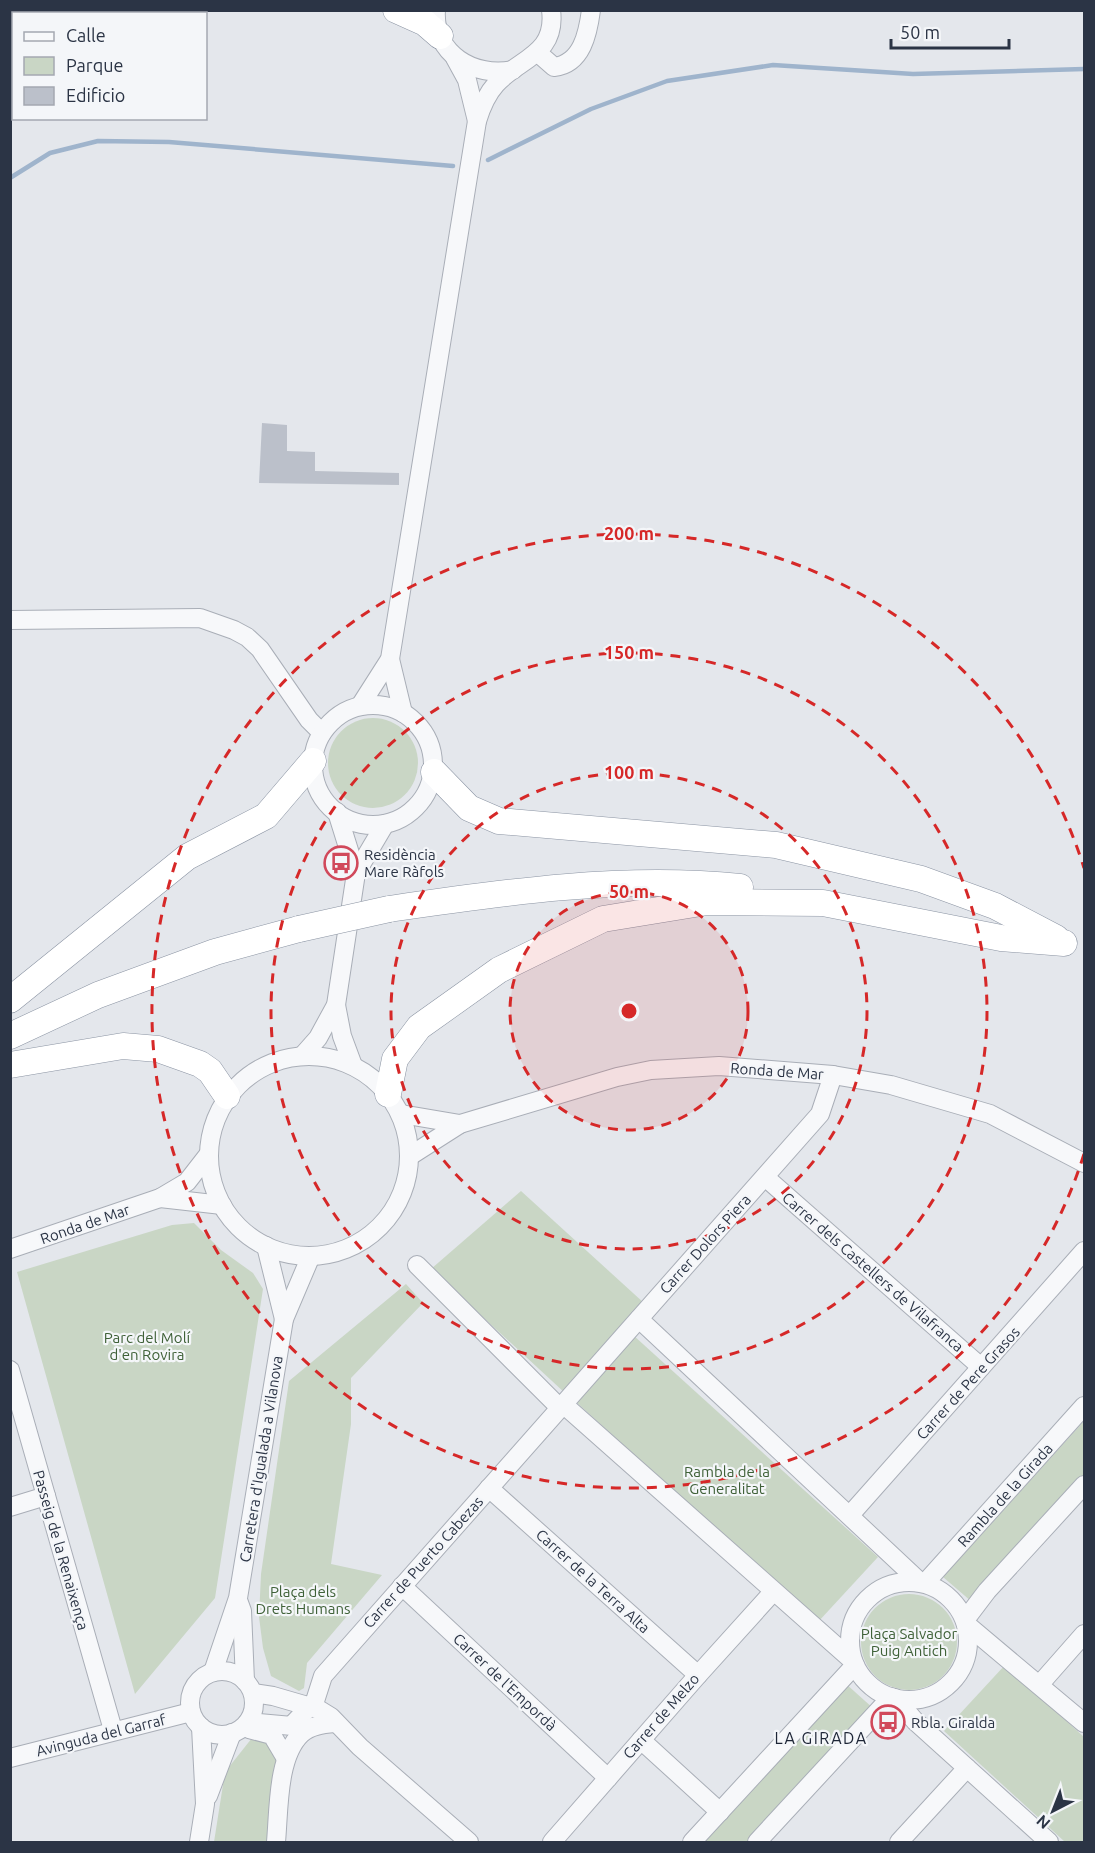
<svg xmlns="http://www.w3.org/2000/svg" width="1095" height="1853" font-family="Ubuntu,sans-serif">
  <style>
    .green { fill: #c9d6c5 }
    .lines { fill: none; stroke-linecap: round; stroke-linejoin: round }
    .stream { stroke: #9fb4cc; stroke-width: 4.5 }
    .building { fill: #bbc0ca }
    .minor-casing { stroke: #a9aeb7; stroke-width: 20 }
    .highway-casing { stroke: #8b94a3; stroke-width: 27 }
    .minor { stroke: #f7f8fa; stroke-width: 18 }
    .highway { stroke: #fff; stroke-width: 26 }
    .highway-bridge-casing { stroke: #8b94a3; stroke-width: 27; stroke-linecap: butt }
    .highway-bridge { stroke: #fff; stroke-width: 26 }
    .ring { fill: none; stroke: #d62828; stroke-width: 3; stroke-dasharray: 10 8 }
    .labels { text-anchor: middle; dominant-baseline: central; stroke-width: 4.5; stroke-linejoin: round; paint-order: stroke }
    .poi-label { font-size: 15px; fill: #2b3445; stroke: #f4f6f9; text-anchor: start }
    .street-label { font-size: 15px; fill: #2b3445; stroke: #f4f6f9 }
    .park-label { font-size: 15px; fill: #3f6138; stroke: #f4f6f9 }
    .neighbourhood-label { font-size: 16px; letter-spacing: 1.5px; fill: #1d2536; stroke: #f4f6f9 }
    .centre { fill: #d62828; stroke: #f4f6f9; stroke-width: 3 }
    .ring-label { font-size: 18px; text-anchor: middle; font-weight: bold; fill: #d62828; stroke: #f4f6f9; stroke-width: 4.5; stroke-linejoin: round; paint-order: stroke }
  </style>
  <rect width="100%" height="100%" fill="#e4e7ec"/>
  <!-- green -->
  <g class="green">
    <circle cx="373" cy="763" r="45"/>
    <polygon points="521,1191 644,1303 566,1394 431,1269"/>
    <polygon points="194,1223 221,1250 253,1273 263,1289 215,1598 135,1694 17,1272 172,1225"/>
    <polygon points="406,1284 423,1303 351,1378 351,1424 331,1564 382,1575 307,1663 304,1688 299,1691 271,1676 263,1648 259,1617 261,1574 289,1381"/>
    <polygon points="633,1335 878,1557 818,1622 575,1401"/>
    <polygon points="1084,1421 1084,1475 972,1602 943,1577"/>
    <circle cx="909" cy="1642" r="48"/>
    <polygon points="1005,1665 1084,1737 1084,1842 1065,1842 944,1731"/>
    <polygon points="845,1683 874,1709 751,1842 700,1842"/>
    <polygon points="252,1738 272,1741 281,1764 270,1842 214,1842 225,1772"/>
  </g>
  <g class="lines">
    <!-- stream -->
    <g class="stream">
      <polyline points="488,160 591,109 667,81 773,65 913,74 1084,69"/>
      <polyline points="10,178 50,153 98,141 169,142 453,166"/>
    </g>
  </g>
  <!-- building -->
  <polygon class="building" points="262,423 287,425 287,451 315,452 315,471 399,473 399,485 259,483"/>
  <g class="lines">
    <defs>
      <g id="minor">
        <path d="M436 10C433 54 474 78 513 70"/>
        <path d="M538 53 554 67C582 64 588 33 591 10"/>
        <polyline points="455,58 467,80 477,121"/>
        <polyline points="10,620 200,618 234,630 247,637 260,649 309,720 322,733"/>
        <polyline points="390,659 403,713"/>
        <circle cx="373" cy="765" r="60"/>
        <path d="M360 706 390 659 477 121C481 108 486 95 496 84 518 59 557 55 551 10"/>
        <polyline points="337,812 356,873"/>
        <polyline points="336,1005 342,1036 352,1063"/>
        <polyline points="303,1055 318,1038 336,1005 356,873 385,824"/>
        <circle cx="309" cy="1156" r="100"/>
        <polyline points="401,1114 460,1124"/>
        <polyline points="413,1154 460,1124 617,1077 651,1070 719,1066 833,1075 891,1085 990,1114 1084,1163"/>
        <polyline points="765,1177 981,1367"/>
        <polyline points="160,1198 222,1205"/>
        <polyline points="266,1246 284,1319"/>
        <polyline points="10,1249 160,1198 187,1182 208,1155"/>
        <polyline points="417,1265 560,1408"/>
        <polyline points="639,1319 920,1582"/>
        <polyline points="10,1370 113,1730"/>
        <polyline points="563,1404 853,1661"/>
        <polyline points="489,1488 698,1675"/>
        <polyline points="10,1507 46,1496"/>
        <polyline points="850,1515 1084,1251"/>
        <circle cx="909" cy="1641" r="59"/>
        <polyline points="925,1583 1084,1406"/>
        <polyline points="402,1586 608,1778"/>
        <polyline points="238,1600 242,1611 245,1681"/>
        <polyline points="965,1620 987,1591 1084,1485"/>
        <polyline points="966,1624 1084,1723"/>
        <circle cx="222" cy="1703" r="32"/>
        <polyline points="213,1672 238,1598 284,1319 310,1258"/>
        <polyline points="1040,1684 1084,1634"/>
        <polyline points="253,1693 273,1696 318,1709 331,1717 360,1747 469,1842"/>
        <polyline points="895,1698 915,1721 1049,1842"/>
        <polyline points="248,1722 303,1727"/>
        <polyline points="293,1724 315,1701 323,1676 820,1114 833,1075"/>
        <polyline points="249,1729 272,1735 285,1757"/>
        <polyline points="641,1740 720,1812"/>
        <polyline points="10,1758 191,1712"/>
        <polyline points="208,1796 232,1733"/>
        <polyline points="199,1842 205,1804 201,1727"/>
        <path d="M276 1842C279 1810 277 1757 301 1734 310 1725 325 1724 336 1723"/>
        <polyline points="552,1842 698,1675 773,1592"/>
        <polyline points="692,1842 855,1665"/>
        <polyline points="757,1842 891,1697"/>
        <polyline points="899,1842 967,1768"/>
      </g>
      <g id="highway">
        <polyline points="396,10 425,23 440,36"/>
        <polyline points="434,772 469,808 499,821 776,845 921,879 995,906 1056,938"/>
        <path d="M389 909C505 892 623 875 740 887"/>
        <polyline points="10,1000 187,857 266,816 313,761"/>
        <polyline points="10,1036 98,995 215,952 299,929"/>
        <polyline points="10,1065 123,1046 158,1049 200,1064 210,1071 227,1096"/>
        <polyline points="388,1094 395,1059 419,1027 499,970 603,919 707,902 823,903 1001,938 1064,943"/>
      </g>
    </defs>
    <!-- minor casing -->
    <use href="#minor" class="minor-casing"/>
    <!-- highway casing -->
    <use href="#highway" class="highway-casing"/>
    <!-- minor -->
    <use href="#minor" class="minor"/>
    <!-- highway -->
    <use href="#highway" class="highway"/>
    <defs>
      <polyline id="highway-bridge" points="299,929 389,909"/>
    </defs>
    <!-- highway-bridge casing -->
    <use href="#highway-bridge" class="highway-bridge-casing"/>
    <!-- highway-bridge -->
    <use href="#highway-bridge" class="highway-bridge"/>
  </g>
  <!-- distance rings -->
  <circle cx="629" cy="1011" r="119" fill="#d62828" fill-opacity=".12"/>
  <g class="ring">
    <circle cx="629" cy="1011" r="119"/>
    <circle cx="629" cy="1011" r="238"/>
    <circle cx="629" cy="1011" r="358"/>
    <path d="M1084 1154A477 477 0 1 1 1084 868"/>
  </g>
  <!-- icons -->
  <defs>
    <symbol id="bus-ring" viewBox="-11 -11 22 22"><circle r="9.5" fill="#f4f6f9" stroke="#d1495b" stroke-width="1.5"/><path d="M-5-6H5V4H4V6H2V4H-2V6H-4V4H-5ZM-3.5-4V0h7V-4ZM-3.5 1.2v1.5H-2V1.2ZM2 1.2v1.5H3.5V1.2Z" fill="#d1495b"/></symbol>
  </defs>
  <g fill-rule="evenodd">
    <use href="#bus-ring" x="322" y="844" width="38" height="38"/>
    <use href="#bus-ring" x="869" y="1703" width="38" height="38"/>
  </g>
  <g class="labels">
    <!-- poi labels -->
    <g class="poi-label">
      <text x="364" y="854">Residència<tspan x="364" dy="17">Mare Ràfols</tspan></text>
      <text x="911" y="1722">Rbla. Giralda</text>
    </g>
    <!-- street labels -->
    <g class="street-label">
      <text transform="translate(777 1071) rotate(4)">Ronda de Mar</text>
      <text transform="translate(85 1224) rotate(-19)">Ronda de Mar</text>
      <text transform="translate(705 1244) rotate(-48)">Carrer Dolors Piera</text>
      <text transform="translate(873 1272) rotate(41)">Carrer dels Castellers de Vilafranca</text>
      <text transform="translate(968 1383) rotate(-48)">Carrer de Pere Grasos</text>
      <text transform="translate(261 1459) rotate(-81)">Carretera d'Igualada a Vilanova</text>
      <text transform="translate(1005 1495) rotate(-48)">Rambla de la Girada</text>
      <text transform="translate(61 1550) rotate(74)">Passeig de la Renaixença</text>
      <text transform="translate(423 1562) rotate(-48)">Carrer de Puerto Cabezas</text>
      <text transform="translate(593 1581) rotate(42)">Carrer de la Terra Alta</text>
      <text transform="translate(505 1682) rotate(43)">Carrer de l'Empordà</text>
      <text transform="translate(661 1716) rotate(-49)">Carrer de Melzo</text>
      <text transform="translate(101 1735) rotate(-14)">Avinguda del Garraf</text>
    </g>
    <!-- park labels -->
    <g class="park-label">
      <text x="147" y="1337">Parc del Molí<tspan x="147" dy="17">d'en Rovira</tspan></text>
      <text x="727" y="1471">Rambla de la<tspan x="727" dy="17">Generalitat</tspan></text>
      <text x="303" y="1591">Plaça dels<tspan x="303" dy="17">Drets Humans</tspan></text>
      <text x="909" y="1633">Plaça Salvador<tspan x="909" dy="17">Puig Antich</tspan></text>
    </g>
    <!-- neighbourhood labels -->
    <g class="neighbourhood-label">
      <text x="821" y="1738">LA GIRADA</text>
    </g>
  </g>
  <circle cx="629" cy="1011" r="9" class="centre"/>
  <g class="ring-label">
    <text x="629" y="540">200 m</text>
    <text x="629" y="659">150 m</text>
    <text x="629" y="779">100 m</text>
    <text x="629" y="898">50 m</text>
  </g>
  <!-- border -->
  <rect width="1095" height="1853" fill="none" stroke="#2b3445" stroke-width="24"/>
  <!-- legend -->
  <rect x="12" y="12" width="195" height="108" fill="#f4f6f9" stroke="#a4a8b1" stroke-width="1.5"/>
  <rect x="24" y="32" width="30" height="9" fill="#f7f8fa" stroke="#a4a8b1" stroke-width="1.5"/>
  <text x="66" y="42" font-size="18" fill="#2b3445">Calle</text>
  <rect x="24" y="57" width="30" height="18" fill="#c9d6c5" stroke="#a4a8b1" stroke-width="1.5"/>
  <text x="66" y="72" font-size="18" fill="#2b3445">Parque</text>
  <rect x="24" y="87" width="30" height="18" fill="#bbc0ca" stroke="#a4a8b1" stroke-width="1.5"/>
  <text x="66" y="102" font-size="18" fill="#2b3445">Edificio</text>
  <!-- north arrow -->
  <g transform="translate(1053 1811) rotate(222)" stroke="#f4f6f9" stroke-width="4.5" paint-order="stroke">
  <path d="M0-4.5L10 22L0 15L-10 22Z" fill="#2b3445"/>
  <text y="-9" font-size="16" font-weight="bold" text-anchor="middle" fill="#2b3445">N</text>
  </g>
  <!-- scale -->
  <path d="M891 39v9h118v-9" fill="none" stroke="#2b3445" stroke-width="3"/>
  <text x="900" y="39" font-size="18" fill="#2b3445" stroke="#f4f6f9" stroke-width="4.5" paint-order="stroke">50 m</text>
</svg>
